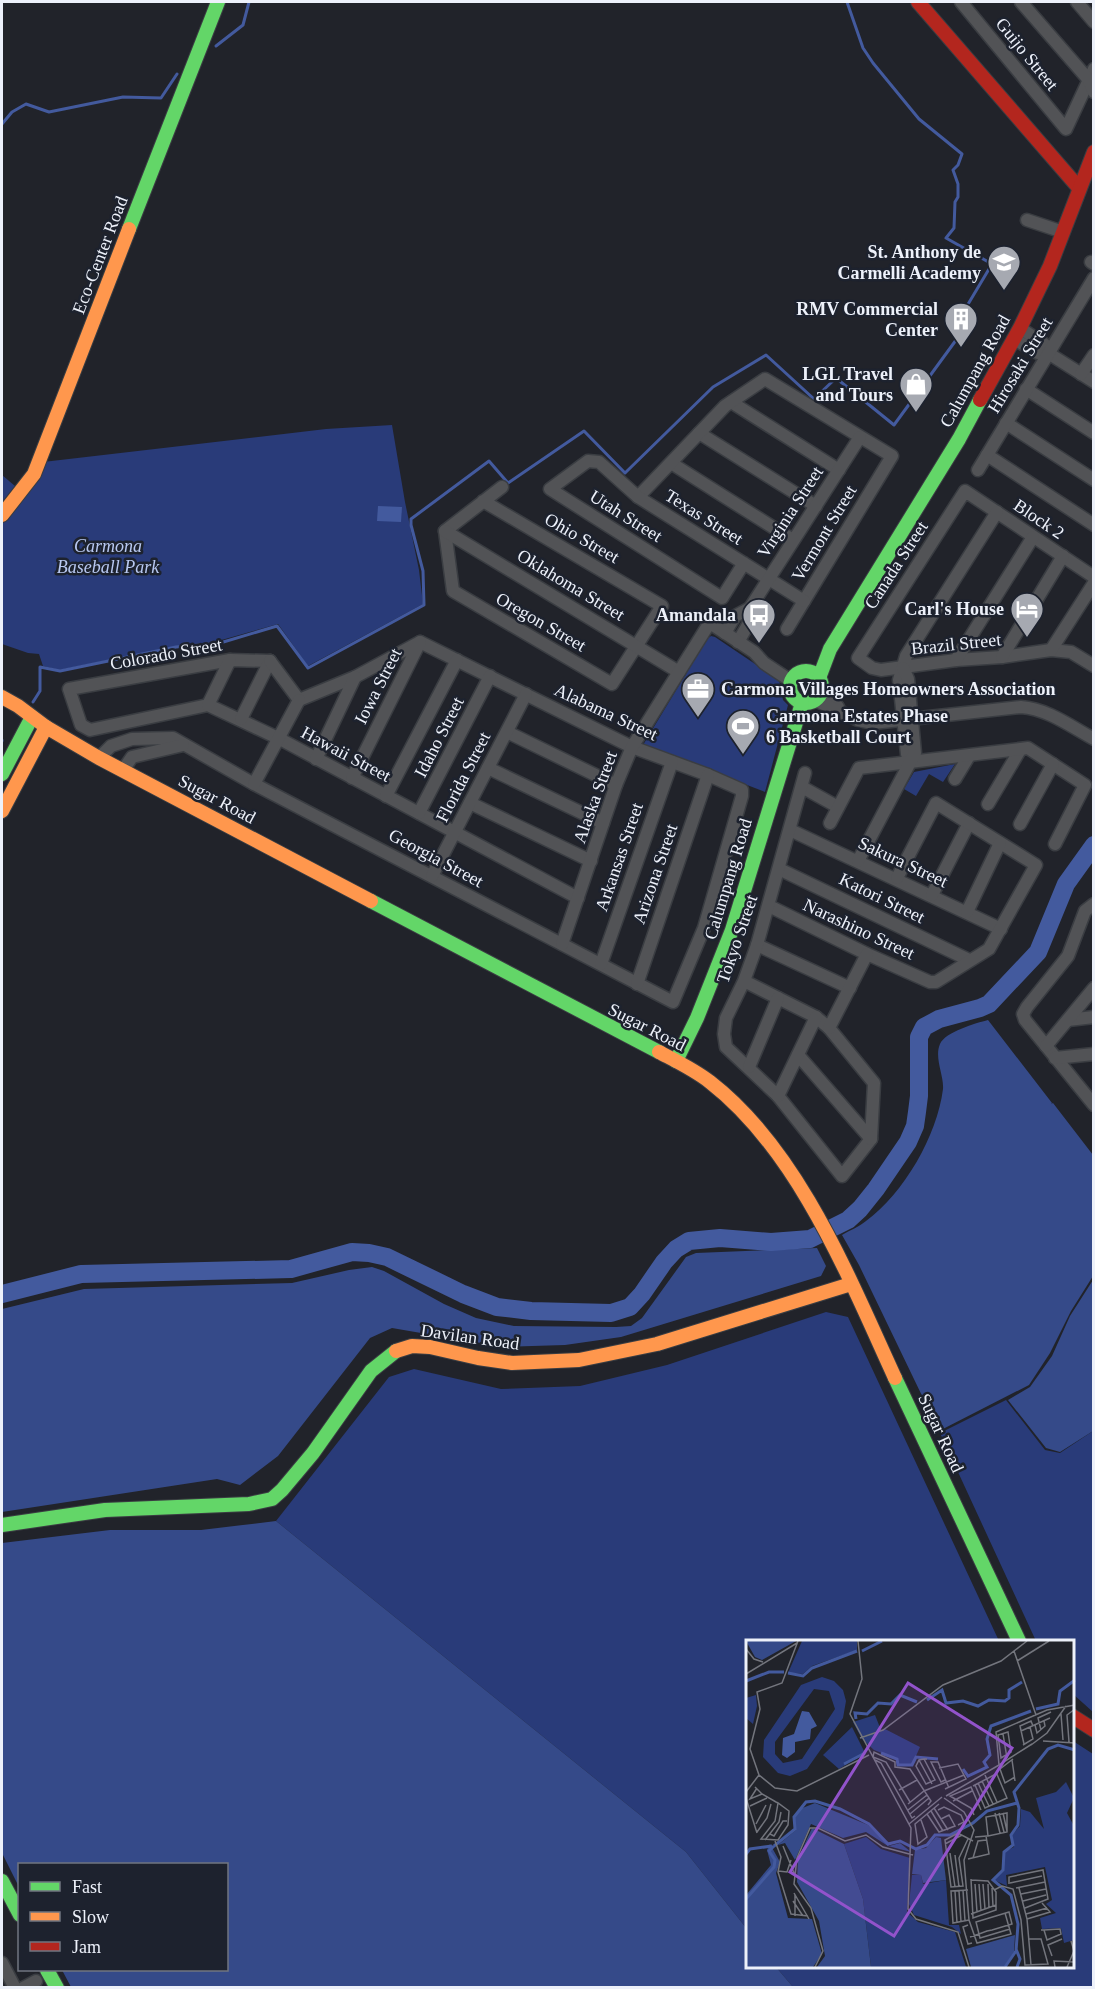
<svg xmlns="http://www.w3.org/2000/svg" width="1095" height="1989" font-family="'Times New Roman',serif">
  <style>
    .green { fill: #293b79 }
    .forest { fill: #354a89 }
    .water { fill: #435a9e }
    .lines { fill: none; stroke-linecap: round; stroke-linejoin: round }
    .stream { stroke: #435a9e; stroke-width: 3 }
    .river { stroke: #435a9e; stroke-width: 18 }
    .street-casing { stroke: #3a3d42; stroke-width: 15 }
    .fast-casing { stroke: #3a3d42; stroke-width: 16 }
    .slow-casing { stroke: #3a3d42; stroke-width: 16 }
    .jam-casing { stroke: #3a3d42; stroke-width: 16 }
    .street { stroke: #525356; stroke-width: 12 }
    .fast { stroke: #63d668; stroke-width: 14 }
    .slow { stroke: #ff974d; stroke-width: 14 }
    .jam { stroke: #b3261e; stroke-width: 14 }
    .labels { text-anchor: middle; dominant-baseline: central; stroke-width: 5; stroke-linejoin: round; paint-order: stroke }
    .street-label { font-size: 18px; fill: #edf1fa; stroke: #1d222e }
    .poi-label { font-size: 18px; font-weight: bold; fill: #edf1fa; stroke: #1d222e; text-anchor: end }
    .park-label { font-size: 18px; font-style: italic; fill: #b8c8f1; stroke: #1d222e }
    .inset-river { fill: none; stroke: #435a9e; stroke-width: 3 }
    .inset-road { fill: none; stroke: #73757d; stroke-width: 1.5 }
    .view { fill: #9253cb; fill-opacity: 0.15; stroke: #9253cb; stroke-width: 3 }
    .inset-edge { fill: none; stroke: #edf1fa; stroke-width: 3 }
  </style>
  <rect width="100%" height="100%" fill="#21232a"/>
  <!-- green -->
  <g class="green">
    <polygon points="392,425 405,502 419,570 423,604 308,666 278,624 218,641 178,646 59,670 43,666 39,654 28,653 2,644 2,521 43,462 326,429"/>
    <polygon points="2,475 15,486 2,502"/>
    <polygon points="711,636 715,637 779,680 783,700 788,705 765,792 643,745 707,639"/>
    <polygon points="955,764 943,782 929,774 916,796 904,789 914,772"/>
    <polygon points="826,1312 848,1317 999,1641 747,1641 747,1929 686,1852 276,1521 389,1377 414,1369 501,1389 580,1386 667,1365"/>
    <polygon points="1006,1400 1045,1450 1060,1453 1093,1431 1093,1712 1073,1694 1072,1641 1036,1641 940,1433"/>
    <polygon points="1073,1741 1093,1754 1093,1987 793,1987 776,1967 1072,1966"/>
  </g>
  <!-- forest -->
  <g class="forest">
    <path d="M988 1020 1052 1103 1051 1104 1053 1103 1093 1155V1276L1071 1311 1050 1353 1029 1385 939 1431 859 1265 842 1235C850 1230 859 1227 866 1221 904 1193 937 1136 943 1089 944 1075 934 1058 940 1044 945 1032 976 1023 988 1020Z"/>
    <polygon points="817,1248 826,1266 821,1276 621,1337 565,1345 502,1347 392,1328 370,1338 278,1456 240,1485 217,1479 2,1512 2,1309 84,1289 292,1283 349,1270 372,1267 384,1271 444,1304 476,1318 514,1326 616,1327 631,1326 642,1318 686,1257 696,1253"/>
    <polygon points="1093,1280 1093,1431 1060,1452 1046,1448 1008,1400 1030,1387 1052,1356 1070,1316"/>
    <polygon points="276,1521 686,1852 747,1929 747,1966 776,1967 793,1987 71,1987 62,1970 226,1970 226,1864 20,1864 19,1887 3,1855 2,1543 110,1530 201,1530"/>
  </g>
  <!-- water -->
  <polygon class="water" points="378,506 402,507 401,522 377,521"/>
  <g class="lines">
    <!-- stream -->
    <g class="stream">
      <polyline points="216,46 243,25 249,2"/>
      <polyline points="2,124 12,112 26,104 49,112 123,97 161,98 177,74"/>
      <polyline points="33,702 40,691 40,667 60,671 176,647 220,643 277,626 308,668 424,605 423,571 411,525 411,519 489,461 508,483 584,431 625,473 713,387 766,355 814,399 836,378 894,425 959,336 958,321 992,264 946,238 954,228 955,202 958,197 958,184 953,170 958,165 962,154 919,119 873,63 863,48 847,2"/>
      <polyline points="2,741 2,740"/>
    </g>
    <!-- river -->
    <polyline class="river" points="2,1294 81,1274 291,1269 352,1252 369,1253 387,1257 463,1294 497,1307 531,1311 611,1313 630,1307 642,1294 664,1262 676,1249 689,1241 720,1238 771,1242 810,1239 848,1220 860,1209 876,1189 908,1142 915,1126 917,1112 919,1096 919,1037 924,1027 939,1019 980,1008 989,1004 1038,952 1066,884 1094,845"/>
    <defs>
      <g id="street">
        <polyline points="961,2 1066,129 1094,69"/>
        <polyline points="1021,2 1088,79 1094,92"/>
        <polyline points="1077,2 1094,22"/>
        <polyline points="1027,220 1063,232"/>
        <polyline points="1091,262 1094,264"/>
        <polyline points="1020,328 1044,344 1048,353 1094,382"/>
        <polyline points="1014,339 1038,353 1048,353"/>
        <polyline points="1081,374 1094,355"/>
        <polyline points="1026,389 1094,433"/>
        <polyline points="731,402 839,470"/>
        <polyline points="1006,423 1094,480"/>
        <polyline points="699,433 816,506"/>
        <polyline points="987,455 1094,525"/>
        <polyline points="671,463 793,540"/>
        <polyline points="978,470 1094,278"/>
        <polyline points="638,497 725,406 765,379 892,456 787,629"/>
        <polyline points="483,501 662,606 612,684 453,591 445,531 502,487"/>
        <polyline points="445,531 679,672"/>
        <polyline points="744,563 722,598 550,489 588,461 599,462 638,497 804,601"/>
        <polyline points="1094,577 965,491 858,658 872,668 881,670 956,660 1002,657 1051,650 1071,652 1094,666"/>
        <polyline points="725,633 735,616 750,608"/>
        <polyline points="738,642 749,623 750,608 860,437"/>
        <polyline points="1051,650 1094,583"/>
        <polyline points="1002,657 1063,556"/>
        <polyline points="956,660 1033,537"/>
        <polyline points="270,661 230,660 69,689 81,725 90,730 208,705 278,738 578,898"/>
        <polyline points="822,689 838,707"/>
        <path d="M815 700 858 720 873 723 1021 707C1048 709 1070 726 1094 739"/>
        <polyline points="208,705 230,660"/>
        <polyline points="241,719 270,661"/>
        <polyline points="507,732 616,785"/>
        <polyline points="99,758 111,746 132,739 173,738 254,784 673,1002 704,928 742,796 742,790 708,775 632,747 420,642 355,677 299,700 270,661"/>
        <polyline points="316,759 355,677"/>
        <polyline points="910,762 907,754 899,680 906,656 997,512"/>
        <polyline points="488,768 603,823"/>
        <polyline points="123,770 132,757 183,745"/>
        <polyline points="352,778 420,642"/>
        <polyline points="955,779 969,756"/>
        <polyline points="254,784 299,700"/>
        <polyline points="802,787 838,807"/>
        <polyline points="386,796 457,660"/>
        <polyline points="470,803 591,861"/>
        <polyline points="988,804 1020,750"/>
        <polyline points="419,813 490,676"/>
        <polyline points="830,823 859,768 1028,748 1085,785 1055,844"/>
        <polyline points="1020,824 1053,764"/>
        <polyline points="790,830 1001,929"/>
        <polyline points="858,861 915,753 908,679 903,668"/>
        <polyline points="779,869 969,960"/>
        <polyline points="432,876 526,694"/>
        <polyline points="932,895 969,823"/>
        <polyline points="1094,904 1085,911 1068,956 1027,1007 1023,1014 1025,1020 1094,1105"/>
        <polyline points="769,906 867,954 930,982 936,982 989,949 1036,865 936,803 897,878"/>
        <polyline points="967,912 1000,843"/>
        <polyline points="562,944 616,785 632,747 707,627 709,625 713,625 754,652 764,663 791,681"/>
        <polyline points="757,945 850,988"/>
        <polyline points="601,964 672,762"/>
        <polyline points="744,981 816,1017 829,1028 874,1083 871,1139 842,1176 778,1096 726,1047 724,1034 726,1018 744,981 757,945 805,773"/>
        <polyline points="637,984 708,775"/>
        <polyline points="1068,1020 1094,1017"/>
        <polyline points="829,1028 867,954"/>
        <polyline points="1046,1046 1094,988"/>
        <polyline points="798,1055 871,1139"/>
        <polyline points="1055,1058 1094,1054"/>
        <polyline points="749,1067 778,998"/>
        <polyline points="778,1096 816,1017"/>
        <polyline points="2,1963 15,1988"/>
        <polyline points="23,1988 36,1981"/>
      </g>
      <g id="fast">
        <polyline points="129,229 218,2"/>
        <circle cx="806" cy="687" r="16"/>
        <polyline points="819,678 830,649 959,439 980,400"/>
        <polyline points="2,774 32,717"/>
        <polyline points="371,901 659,1052"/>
        <polyline points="676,1061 697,1018 732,930 802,703"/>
        <polyline points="895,1378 1019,1641"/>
        <polyline points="2,1525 105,1510 249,1504 272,1499 282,1490 313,1453 371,1371 396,1351"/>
        <polyline points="2,1881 20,1915"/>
        <polyline points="47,1970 57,1988"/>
      </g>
      <g id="slow">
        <polyline points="2,515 34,474 129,229"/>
        <polyline points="2,697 18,706 46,727 99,758 371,901"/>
        <polyline points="2,811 46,727"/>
        <path d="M659 1052C676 1061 695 1070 710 1082 799 1151 849 1278 895 1378"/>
        <polyline points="396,1351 412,1346 430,1347 478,1358 512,1363 579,1360 657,1344 851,1284"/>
      </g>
      <g id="jam">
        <polyline points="918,2 1079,188"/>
        <polyline points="980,400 1020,328 1050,266 1094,152"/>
        <polyline points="1072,1716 1094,1730"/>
      </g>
    </defs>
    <!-- street casing -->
    <use href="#street" class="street-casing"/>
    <!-- fast casing -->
    <use href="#fast" class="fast-casing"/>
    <!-- slow casing -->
    <use href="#slow" class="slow-casing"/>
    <!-- jam casing -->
    <use href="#jam" class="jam-casing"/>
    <!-- street -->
    <use href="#street" class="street"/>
    <!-- fast -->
    <use href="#fast" class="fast"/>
    <!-- slow -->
    <use href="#slow" class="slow"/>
    <!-- jam -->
    <use href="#jam" class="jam"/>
  </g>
  <!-- icons -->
  <defs>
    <symbol id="school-pin" viewBox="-11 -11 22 30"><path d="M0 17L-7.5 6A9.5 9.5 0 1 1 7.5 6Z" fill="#a6a9b1" stroke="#1d222e"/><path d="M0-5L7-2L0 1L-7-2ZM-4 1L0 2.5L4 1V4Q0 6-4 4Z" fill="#fff"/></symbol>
    <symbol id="building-pin" viewBox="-11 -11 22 30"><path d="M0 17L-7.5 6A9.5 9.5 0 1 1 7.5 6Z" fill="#a6a9b1" stroke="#1d222e"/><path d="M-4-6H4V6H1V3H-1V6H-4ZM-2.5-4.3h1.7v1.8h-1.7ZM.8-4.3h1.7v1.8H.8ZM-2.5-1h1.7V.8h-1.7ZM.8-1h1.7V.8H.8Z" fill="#fff"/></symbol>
    <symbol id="shop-pin" viewBox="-11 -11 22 30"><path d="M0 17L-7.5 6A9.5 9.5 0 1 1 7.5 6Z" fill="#a6a9b1" stroke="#1d222e"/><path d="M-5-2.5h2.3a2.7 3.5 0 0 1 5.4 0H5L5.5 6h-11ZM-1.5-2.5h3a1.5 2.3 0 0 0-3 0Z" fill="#fff"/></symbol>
    <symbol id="hotel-pin" viewBox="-11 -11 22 30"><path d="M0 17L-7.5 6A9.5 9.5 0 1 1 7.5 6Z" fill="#a6a9b1" stroke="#1d222e"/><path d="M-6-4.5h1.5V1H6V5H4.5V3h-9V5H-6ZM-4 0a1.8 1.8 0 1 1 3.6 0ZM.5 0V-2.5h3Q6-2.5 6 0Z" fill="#fff"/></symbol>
    <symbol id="bus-pin" viewBox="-11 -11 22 30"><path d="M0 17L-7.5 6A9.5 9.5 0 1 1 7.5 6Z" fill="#a6a9b1" stroke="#1d222e"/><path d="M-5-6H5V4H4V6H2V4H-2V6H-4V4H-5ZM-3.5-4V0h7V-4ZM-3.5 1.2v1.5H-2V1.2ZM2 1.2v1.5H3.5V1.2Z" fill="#fff"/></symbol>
    <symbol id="office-pin" viewBox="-11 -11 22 30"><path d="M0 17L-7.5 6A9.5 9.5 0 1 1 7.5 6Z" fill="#a6a9b1" stroke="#1d222e"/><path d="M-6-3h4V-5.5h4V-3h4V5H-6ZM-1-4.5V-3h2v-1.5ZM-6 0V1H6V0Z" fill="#fff"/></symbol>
    <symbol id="stadium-pin" viewBox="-11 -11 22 30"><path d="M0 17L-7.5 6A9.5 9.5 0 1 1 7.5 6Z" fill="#a6a9b1" stroke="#1d222e"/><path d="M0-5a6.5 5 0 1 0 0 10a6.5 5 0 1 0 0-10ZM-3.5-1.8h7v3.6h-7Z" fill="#fff"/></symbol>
  </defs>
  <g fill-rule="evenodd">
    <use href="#school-pin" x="985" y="243" width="38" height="52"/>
    <use href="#building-pin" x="942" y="300" width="38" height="52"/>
    <use href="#shop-pin" x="897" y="365" width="38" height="52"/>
    <use href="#hotel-pin" x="1008" y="590" width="38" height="52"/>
    <use href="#bus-pin" x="740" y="596" width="38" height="52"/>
    <use href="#office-pin" x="679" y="670" width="38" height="52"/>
    <use href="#stadium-pin" x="724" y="707" width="38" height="52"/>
  </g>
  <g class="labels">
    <!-- street labels -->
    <g class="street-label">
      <text transform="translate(1027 54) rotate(51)">Guijo Street</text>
      <text transform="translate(100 255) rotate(-69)">Eco-Center Road</text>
      <text transform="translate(1020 365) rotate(-59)">Hirosaki Street</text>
      <text transform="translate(975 371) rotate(-61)">Calumpang Road</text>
      <text transform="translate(790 512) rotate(-57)">Virginia Street</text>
      <text transform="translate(626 516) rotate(32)">Utah Street</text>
      <text transform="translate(704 517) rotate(32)">Texas Street</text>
      <text transform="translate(1039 519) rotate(34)">Block 2</text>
      <text transform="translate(824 533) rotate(-59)">Vermont Street</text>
      <text transform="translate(582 538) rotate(30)">Ohio Street</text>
      <text transform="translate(896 565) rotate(-57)">Canada Street</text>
      <text transform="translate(571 585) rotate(31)">Oklahoma Street</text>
      <text transform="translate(541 622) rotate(30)">Oregon Street</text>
      <text transform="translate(956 644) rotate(-6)">Brazil Street</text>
      <text transform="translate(166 654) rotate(-10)">Colorado Street</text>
      <text transform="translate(378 686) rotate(-63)">Iowa Street</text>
      <text transform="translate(606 712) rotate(25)">Alabama Street</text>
      <text transform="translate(439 737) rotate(-63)">Idaho Street</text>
      <text transform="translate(346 754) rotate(28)">Hawaii Street</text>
      <text transform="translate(463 777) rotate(-63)">Florida Street</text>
      <text transform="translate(595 797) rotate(-70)">Alaska Street</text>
      <text transform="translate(217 799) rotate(28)">Sugar Road</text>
      <text transform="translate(619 857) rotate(-71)">Arkansas Street</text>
      <text transform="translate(436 858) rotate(28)">Georgia Street</text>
      <text transform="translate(903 862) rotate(25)">Sakura Street</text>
      <text transform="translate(655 874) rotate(-71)">Arizona Street</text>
      <text transform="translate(728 879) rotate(-73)">Calumpang Road</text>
      <text transform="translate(882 898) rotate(26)">Katori Street</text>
      <text transform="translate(859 929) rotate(25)">Narashino Street</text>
      <text transform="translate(737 939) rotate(-71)">Tokyo Street</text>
      <text transform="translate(647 1027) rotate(27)">Sugar Road</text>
      <text transform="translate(470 1337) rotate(8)">Davilan Road</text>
      <text transform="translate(941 1433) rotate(65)">Sugar Road</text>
    </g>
    <!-- poi labels -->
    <g class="poi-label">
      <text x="981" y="252">St. Anthony de<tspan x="981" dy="21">Carmelli Academy</tspan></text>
      <text x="938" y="309">RMV Commercial<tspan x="938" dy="21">Center</tspan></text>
      <text x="893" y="374">LGL Travel<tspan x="893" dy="21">and Tours</tspan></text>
      <text x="1004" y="609">Carl's House</text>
      <text x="736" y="615">Amandala</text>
      <text x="721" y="689" text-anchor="start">Carmona Villages Homeowners Association</text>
      <text x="766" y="716" text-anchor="start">Carmona Estates Phase<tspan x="766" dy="21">6 Basketball Court</tspan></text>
    </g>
    <!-- park labels -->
    <g class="park-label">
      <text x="108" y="546">Carmona<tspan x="108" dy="21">Baseball Park</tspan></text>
    </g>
  </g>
  <!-- overview -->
  <g transform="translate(746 1640)">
    <rect width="328" height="328" fill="#21232a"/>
    <path d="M56 1H111V10L66 26 57 34 42 33ZM76 37 88 41 97 50 100 61 97 78 61 129 44 136 32 133 17 117 18 100 55 45ZM68 49 83 51 89 69 56 119 37 123 29 114V102ZM10 55 11 66 7 84 0 78V58ZM129 75 135 90 115 97 107 82ZM106 87 119 113 93 129 77 115ZM139 89 174 107 166 125 152 124 151 119 128 110 115 98ZM320 142 328 158 321 173 328 186V300L318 303 315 288 296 289 294 278 310 273 300 264 306 260 299 227 260 235 261 246 248 240 258 231V212L268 207 266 195 274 186 275 169 284 172 298 189 290 158 310 152ZM120 197 135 209 164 218 161 272 172 282 209 292 220 327H125L117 259 98 204ZM166 235H175L177 244 200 240 203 285H213L215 294 206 287 168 275 163 264Z" fill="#293b79" fill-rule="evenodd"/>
    <path d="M0 1H50L16 20 9 17ZM69 163 122 185 143 206 154 203 165 212 142 206 120 192 97 198 65 184 49 220 39 203 32 205 50 190 48 179 54 169ZM66 188 98 204 117 259 125 327H71L79 316 73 281 51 242 52 219ZM190 197 195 198 200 240 177 243 175 235 166 234 169 210 180 208ZM24 204 34 222 30 233 42 278 66 279 76 314 67 327H0V255L25 225 21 210ZM269 295 268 312 258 327H225L220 309Z" fill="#354a89"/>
    <path d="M56 71 63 72 71 86 65 89 64 99 49 102V112L41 118 36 115 37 98 48 94Z" fill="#435a9e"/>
    <path class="inset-river" d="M116 11 136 1M42 33 57 36 66 28 111 11M0 41 23 32H38M181 60 196 50 200 63 217 61 232 66 243 60 259 61 263 58V50L276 42M290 69 312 64 314 51 329 40M110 79 109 73 121 74 132 63 145 64 154 55 171 62M135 113 151 119 152 125H166L170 117 192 119M98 124 119 113M217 129 222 136 241 127 238 122 244 115 241 99 245 86 285 71M28 206 49 189 48 177 60 162 69 161 94 169 123 184 142 204 154 201 170 209 181 205 189 195H204L227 183 241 171 271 163M0 214 4 209 26 206M0 259 28 227 29 220 23 211 28 206M270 309 274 319 271 327M259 327 270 311 272 284 265 255 247 240 257 230 258 212 267 205 265 195 272 185 273 168 268 152 302 109 312 105 329 110"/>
    <path class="inset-road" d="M52 1 36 43 11 52 14 69 4 109 13 135 29 148 51 151 123 115M112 1 116 39 104 74 165 188 162 269 170 279 212 292 223 327M0 9 8 19 17 22M268 11 290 75M271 21 303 1M0 34 51 3M315 74 317 100M289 85 291 93 299 86 298 81M295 90 292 78 305 72M275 91 304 78M262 92 265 112 255 118 252 95ZM257 94 261 118M114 98 137 90 197 45 255 21 281 1M297 101 329 103M323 102 321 75 329 69M278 104 274 86 285 81 287 86M277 105 287 99 284 87M285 105 301 93 320 66M178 119 189 140 180 144 170 126 173 120 178 119H181M267 119 254 129 259 143 269 137M129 120 135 123 166 178 169 176M173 120 186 144M266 120 269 141M253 125 286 104M193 128 212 124 220 139 199 149M239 135 251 162M199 140 195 142 185 122H192L203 148M236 141 247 164M232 143 243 166M229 145 239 168 261 158 250 132M227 146 250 134M9 147 16 154 30 162 32 163 43 171 42 185 32 200 15 199 29 181 32 163M11 148 4 159 16 154M153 150 171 140M0 152 13 135M200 156 253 125 250 92 301 70 329 65M0 158 11 193M198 158 218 172 228 190 218 220 223 280 231 303 265 294 259 273M207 161 226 151M164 162 140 122 127 117 128 112 149 122V127L164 129 185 161 182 165M162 164 178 151 218 135M4 166 21 158M188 168 202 190M162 170 181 155M192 170 198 167 215 175 218 182 212 185M185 171 197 191M249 173 254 193M253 173 258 192M257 173 261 191M164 174 183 158M181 174 193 192 209 186 203 175 195 179M228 175 225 168 204 156 225 147 235 170M175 180 181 197 172 204 169 184 193 164M10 184 20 165M163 184 196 157M11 192 21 178 25 164M24 194 28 196 37 181H41M229 197 241 196H242L261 192V173L240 177 242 196M222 199 213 218 217 246 205 247 199 200 212 193 227 201M19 200 33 182 35 172M29 201 35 217 32 232 45 274 62 276M199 204 216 195M37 206 48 233M204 213 209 247M209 215 213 247M227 218 232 201 240 200M222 219 243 214 240 196M32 231 41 232 45 220M225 239 227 278 250 270V252L242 241 225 240M264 243 296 236M229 244 231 272M233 244 235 271M237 244 239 269M242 244 243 268M263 244V237L297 230 302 259 279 268M246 248 247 266M270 248 299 242M273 248 281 279 285 325M217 250 219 281M222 250 205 251 207 283 223 280M248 250 256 246 267 249 275 280 279 325 302 324 295 299H282M209 251 211 283M213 251 215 282M48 253 63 279M275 254 300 249M47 261 57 276M277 261 300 255M225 274 250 265M280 274 301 268M49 276V255M281 279 304 272 296 263M222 285 217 287 222 304 226 303M295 290H298L314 289 315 294 301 300 298 290M224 297 233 294 241 291 246 290 266 284 263 272 230 282 234 298 264 289M306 316 302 305 316 299M69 327 77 311 65 268 48 244 51 218 64 188H72L99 201 120 195 137 207 167 215M309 327 308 321 329 322M321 327 328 311 325 301"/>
    <path class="view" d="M162 43 266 108 148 296 44 232Z"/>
    <rect width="328" height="328" class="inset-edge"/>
  </g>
  <!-- border -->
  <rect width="1095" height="1989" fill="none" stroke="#edf1fa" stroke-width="6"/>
  <!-- legend -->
  <rect x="18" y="1863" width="210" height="108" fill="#1d222e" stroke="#707580" stroke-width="1.5"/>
  <rect x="30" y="1882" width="30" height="9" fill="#63d668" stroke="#707580" stroke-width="1.5"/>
  <text x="72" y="1893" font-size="18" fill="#edf1fa">Fast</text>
  <rect x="30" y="1912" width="30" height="9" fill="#ff974d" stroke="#707580" stroke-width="1.5"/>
  <text x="72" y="1923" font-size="18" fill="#edf1fa">Slow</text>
  <rect x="30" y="1942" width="30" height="9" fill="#b3261e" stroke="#707580" stroke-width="1.5"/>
  <text x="72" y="1953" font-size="18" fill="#edf1fa">Jam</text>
</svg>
